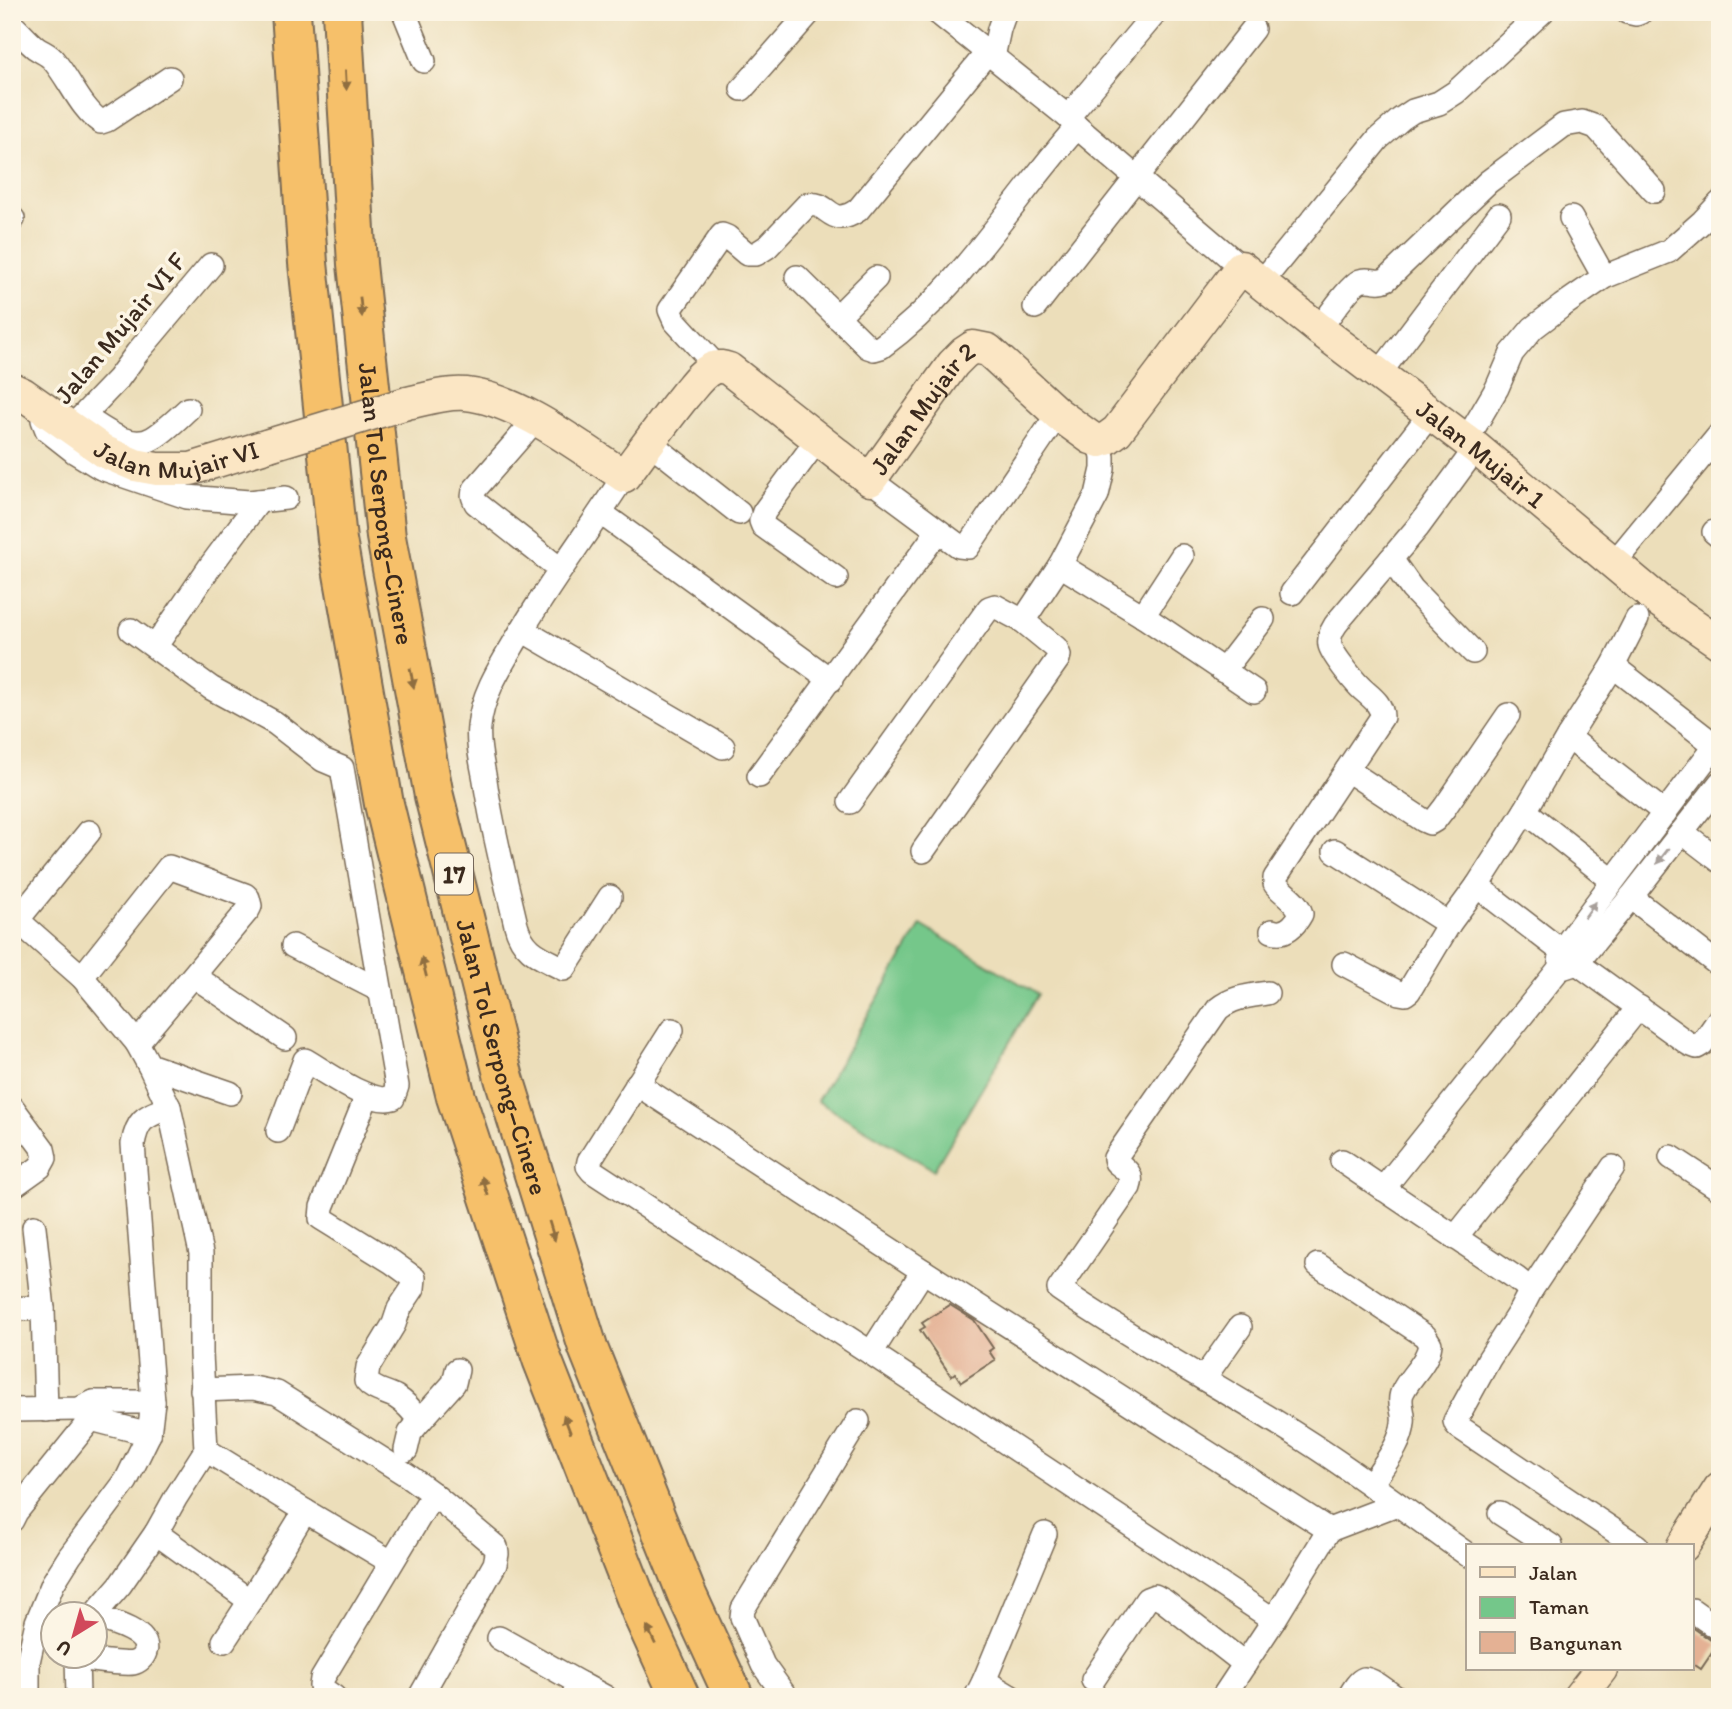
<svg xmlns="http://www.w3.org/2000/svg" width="1732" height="1709" font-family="Itim,sans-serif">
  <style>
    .green { fill: #74c78a; stroke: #587854; stroke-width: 2 }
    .building { fill: #e4b194 }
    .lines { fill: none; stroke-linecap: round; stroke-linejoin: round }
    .street-casing { stroke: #796955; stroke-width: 26 }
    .secondary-casing { stroke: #796955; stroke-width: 35 }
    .highway-casing { stroke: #796955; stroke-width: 42 }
    .street { stroke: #fff; stroke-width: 23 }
    .secondary { stroke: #fbe6c4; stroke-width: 32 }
    .highway { stroke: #f6c06b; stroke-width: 38 }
    .secondary-bridge-casing { stroke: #796955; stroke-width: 35; stroke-linecap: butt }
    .secondary-bridge { stroke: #fbe6c4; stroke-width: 32 }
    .oneway { fill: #8f6e41 }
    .oneway2 { fill: #a79f9a }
    .labels { text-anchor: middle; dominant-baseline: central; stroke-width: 7; stroke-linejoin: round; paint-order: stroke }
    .shield { fill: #fcf5e5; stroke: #75675a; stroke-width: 2 }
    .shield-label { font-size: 24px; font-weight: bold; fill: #3b2a1e }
    .street-label { font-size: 26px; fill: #3b2a1e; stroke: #fcf5e5 }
  </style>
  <rect width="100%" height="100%" fill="#fcf5e5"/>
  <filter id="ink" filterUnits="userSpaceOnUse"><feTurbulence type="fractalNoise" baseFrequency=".0143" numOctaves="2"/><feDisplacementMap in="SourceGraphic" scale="14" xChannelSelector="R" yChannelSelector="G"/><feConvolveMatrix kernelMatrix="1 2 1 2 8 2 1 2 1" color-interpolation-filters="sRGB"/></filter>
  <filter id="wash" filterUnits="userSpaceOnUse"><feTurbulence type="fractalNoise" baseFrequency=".00686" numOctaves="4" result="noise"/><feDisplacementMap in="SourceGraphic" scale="28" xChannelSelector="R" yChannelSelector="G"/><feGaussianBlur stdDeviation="1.57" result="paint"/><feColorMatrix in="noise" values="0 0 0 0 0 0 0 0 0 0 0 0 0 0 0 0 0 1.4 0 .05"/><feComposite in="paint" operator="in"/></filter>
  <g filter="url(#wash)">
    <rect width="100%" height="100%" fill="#ecdeba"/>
    <!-- green -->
    <polygon class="green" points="921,925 1038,994 934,1170 817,1101"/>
    <g id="blocks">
      <!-- building -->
      <g class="building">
        <polygon points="950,1305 974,1320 993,1348 989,1351 995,1360 961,1382 955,1373 951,1376 920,1330 925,1327 922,1323"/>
        <polygon points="1692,1627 1712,1641 1718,1644 1701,1669 1692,1663"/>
      </g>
    </g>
  </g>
  <g filter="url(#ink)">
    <use href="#blocks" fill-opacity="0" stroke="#796955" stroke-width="2"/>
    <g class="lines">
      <defs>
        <g id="street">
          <polyline points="404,12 424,61"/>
          <polyline points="937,12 1068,117 1077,127 1241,267"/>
          <polyline points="1627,12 1636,14 1641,12"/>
          <path d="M12 25C20 32 28 42 36 48 43 53 49 54 54 61 70 80 81 109 101 122L107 120 170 78"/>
          <polyline points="993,57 999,29 1005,12"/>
          <polyline points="742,89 810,12"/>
          <polyline points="1068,117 1156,12"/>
          <polyline points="12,218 13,219"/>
          <polyline points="1571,218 1604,277"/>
          <path d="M797 277 868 347 874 349 881 347C961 289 1012 200 1077 127"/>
          <polyline points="1261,283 1378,139 1401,119 1413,111 1439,103 1456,92 1542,12"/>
          <polyline points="1035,307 1253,29"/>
          <polyline points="837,317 876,278"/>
          <path d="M1319 329C1327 319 1350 285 1360 281 1370 277 1376 285 1387 279L1488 182 1564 125 1582 122 1596 127 1654 191"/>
          <path d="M717 367 675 321 670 310 722 235 727 237 747 254H756L767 247 807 205C830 200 829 230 858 210L987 53"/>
          <polyline points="1379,374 1499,215"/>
          <polyline points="45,409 43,420 47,430 75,452 101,468 187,497 249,502 286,498"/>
          <path d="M83 416C102 428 130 452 153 438 165 431 177 419 188 409"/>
          <path d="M536 419 475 489C472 495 473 497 476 503L560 569"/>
          <polyline points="72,427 118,379 137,353 211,265"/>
          <polyline points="818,439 764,512 761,521 763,526 836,578"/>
          <polyline points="1466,441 1497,388 1512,353 1533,328 1562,306 1604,277 1669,251 1703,221 1720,203"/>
          <polyline points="649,442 739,513"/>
          <polyline points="870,480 959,546 968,547 1058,414"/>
          <polyline points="601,513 831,680"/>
          <polyline points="1714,532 1720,537"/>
          <polyline points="1391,559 1412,589 1473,652"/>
          <polyline points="1614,563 1720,434"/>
          <polyline points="1060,565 1143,616 1254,691"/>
          <polyline points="1292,593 1431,413"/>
          <polyline points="1143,616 1182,556"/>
          <polyline points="1023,621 1060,565 1097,495 1103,469 1103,457 1100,441"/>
          <path d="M131 630 211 688 275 723 323 760 342 768 397 1086 393 1098C370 1105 326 1072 305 1060L278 1131"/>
          <polyline points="522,630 723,747"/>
          <polyline points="155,647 209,568 259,501"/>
          <polyline points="1613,666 1720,749"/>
          <polyline points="1223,671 1263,619"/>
          <polyline points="1568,737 1665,813"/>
          <polyline points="1347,770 1423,820 1430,823 1435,820 1445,807 1508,715"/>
          <polyline points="759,776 938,531"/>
          <polyline points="850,802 989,608 995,606 1023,621 1056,648 1059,655 1058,659 923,851"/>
          <polyline points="1525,811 1612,880"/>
          <polyline points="89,832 23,913 20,920 24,926 82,977 137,1043 149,1065 169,1107 201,1253 201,1354 206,1450 176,1497 156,1533 120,1585 94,1615"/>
          <polyline points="1682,832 1720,861"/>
          <polyline points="1335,851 1449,924"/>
          <polyline points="1477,886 1577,963 1689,1044 1697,1047 1702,1044 1720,1018"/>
          <path d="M610 897 564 969C541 957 523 952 516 925 505 877 492 829 485 780 482 763 477 744 479 727 482 695 500 667 516 640 549 583 589 531 624 476"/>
          <polyline points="1631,897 1720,966"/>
          <path d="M1272 931C1285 936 1295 925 1301 914 1297 900 1283 894 1275 884V878L1382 717C1382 703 1369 696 1360 687 1353 680 1332 654 1330 645 1328 635 1334 626 1340 619L1418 527 1476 448"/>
          <polyline points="293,946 379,990"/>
          <path d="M1560 962 1562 950C1612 881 1664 814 1715 746"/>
          <polyline points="1344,964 1399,993 1405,994 1409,991 1449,924 1477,886 1525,811 1568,737 1613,666 1637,619"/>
          <polyline points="194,976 285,1038"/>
          <polyline points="82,977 169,867 245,895 248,898 250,906 248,910 137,1043"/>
          <path d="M1267 993C1249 996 1233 997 1218 1009L1115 1158 1116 1162C1125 1169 1134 1174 1129 1187L1059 1289C1137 1343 1222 1387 1303 1439 1360 1475 1413 1516 1468 1555"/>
          <polyline points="672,1030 589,1161 588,1166 592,1171 871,1353 1274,1620"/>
          <polyline points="149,1065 230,1093"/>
          <polyline points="637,1084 923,1271 1329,1530"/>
          <path d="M367 1096 322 1207 321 1218 392 1262 414 1278 413 1288 399 1309 394 1324 368 1367 366 1381C374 1391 385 1391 396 1397 406 1403 413 1411 420 1421L410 1433 406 1450"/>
          <polyline points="12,1107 43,1149 45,1158 40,1167 12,1187"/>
          <polyline points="1671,1157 1720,1189"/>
          <polyline points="1342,1161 1516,1278 1531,1290"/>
          <polyline points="1613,1167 1531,1290 1520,1311 1489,1359 1455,1421 1456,1424 1459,1427 1637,1546"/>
          <polyline points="1383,1189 1559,969 1577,963 1631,897 1720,783"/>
          <polyline points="34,1227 43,1309 46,1410"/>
          <polyline points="1455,1238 1639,1007"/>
          <path d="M1318 1265 1425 1336 1430 1344C1428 1362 1411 1375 1403 1391 1397 1402 1405 1411 1403 1423 1401 1446 1382 1466 1371 1485"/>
          <polyline points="12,1308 43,1309"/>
          <polyline points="871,1353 923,1271"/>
          <polyline points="1204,1378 1240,1327"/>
          <polyline points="202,1390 253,1388 277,1393 407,1475 433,1494 496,1547 497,1554 495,1564 420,1697"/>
          <polyline points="12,1410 79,1409 94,1402 153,1402"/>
          <polyline points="80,1410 91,1419 149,1434"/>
          <polyline points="420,1421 454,1383 457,1370"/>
          <polyline points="206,1450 305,1511 391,1562"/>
          <polyline points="1500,1513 1551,1546"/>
          <polyline points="12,1520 16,1512 91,1419 94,1402"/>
          <polyline points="1329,1530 1397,1504"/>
          <polyline points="156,1533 250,1601"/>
          <polyline points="1692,1610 1720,1630"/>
          <polyline points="499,1638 581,1684"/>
          <polyline points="224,1641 250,1601 305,1511"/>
          <polyline points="77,1656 78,1697"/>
          <path d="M76 1658C89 1659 123 1665 133 1663 138 1662 143 1658 145 1652 152 1632 108 1621 94 1617"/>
          <polyline points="1093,1680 1147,1599 1155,1596 1164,1601 1245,1664"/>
          <polyline points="984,1681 1011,1697"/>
          <polyline points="574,1694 581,1684 605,1697"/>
          <path d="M28 1697V1662L37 1622 53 1583 70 1556 126 1481 149 1434 153 1402 133 1144C138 1117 146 1117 169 1107"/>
          <polyline points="334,1697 324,1690 321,1686 322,1679 433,1494"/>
          <polyline points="786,1697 763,1665 742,1617 743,1609 858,1421"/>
          <polyline points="976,1697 984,1681 1045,1534"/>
          <polyline points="1223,1697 1274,1620 1329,1530"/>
          <path d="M1349 1697C1352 1692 1358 1681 1364 1679 1371 1678 1389 1693 1395 1697"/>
        </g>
        <g id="secondary">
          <path id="s1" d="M12 389 23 394 105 452 135 465 157 469H191L269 445"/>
          <path id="s2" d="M407 403C426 399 447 392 466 394 518 399 581 448 624 476 644 449 664 421 685 395 693 386 701 373 713 368 719 366 723 367 729 369L870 480 953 364 964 353 973 347 988 350 1058 414 1091 438 1100 441 1106 439 1117 431 1241 267 1319 329 1476 448 1659 601 1720 643"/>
          <polyline points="1683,1546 1720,1488"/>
          <polyline points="1579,1697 1601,1669"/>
        </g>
        <g id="highway">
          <polyline points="291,12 308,263 337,540 384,804 456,1097 542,1359 643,1616 680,1697"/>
          <path id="s3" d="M342 12 357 264 386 537 434 796 504 1078 588 1348 687 1595 734 1697"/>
        </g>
      </defs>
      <!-- street casing -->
      <use href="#street" class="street-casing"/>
      <!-- secondary casing -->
      <use href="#secondary" class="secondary-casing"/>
      <!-- highway casing -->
      <use href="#highway" class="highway-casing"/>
      <!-- street -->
      <use href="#street" class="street"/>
      <!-- secondary -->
      <use href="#secondary" class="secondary"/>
      <!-- highway -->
      <use href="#highway" class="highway"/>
      <defs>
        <polyline id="secondary-bridge" points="269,445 407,403"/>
      </defs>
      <!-- secondary-bridge casing -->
      <use href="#secondary-bridge" class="secondary-bridge-casing"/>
      <!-- secondary-bridge -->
      <use href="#secondary-bridge" class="secondary-bridge"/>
    </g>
    <!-- one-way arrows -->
    <defs><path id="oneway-solid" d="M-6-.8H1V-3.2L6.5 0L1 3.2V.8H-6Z" transform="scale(1.75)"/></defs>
    <g class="oneway">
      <use href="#oneway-solid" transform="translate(346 80) rotate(87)"/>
      <use href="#oneway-solid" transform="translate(361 307) rotate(84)"/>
      <use href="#oneway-solid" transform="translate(412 678) rotate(79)"/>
      <use href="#oneway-solid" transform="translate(424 967) rotate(-104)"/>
      <use href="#oneway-solid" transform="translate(485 1186) rotate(-108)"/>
      <use href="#oneway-solid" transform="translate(552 1231) rotate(73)"/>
      <use href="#oneway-solid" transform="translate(567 1424) rotate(-111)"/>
      <use href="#oneway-solid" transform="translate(651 1635) rotate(-115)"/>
    </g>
    <g class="oneway2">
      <use href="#oneway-solid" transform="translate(1663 856) rotate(128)"/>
      <use href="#oneway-solid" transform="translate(1590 910) rotate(-54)"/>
    </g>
  </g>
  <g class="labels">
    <!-- shield labels -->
    <rect class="shield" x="435" y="853.5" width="38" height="41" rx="5"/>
    <g class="shield-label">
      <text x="454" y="874">17</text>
    </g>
    <!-- street labels -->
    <g class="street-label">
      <text transform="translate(120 328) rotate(-50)">Jalan Mujair VI F</text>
      <text stroke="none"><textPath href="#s2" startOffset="665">Jalan Mujair 2</textPath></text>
      <text stroke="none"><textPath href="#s1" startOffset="187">Jalan Mujair VI</textPath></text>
      <text stroke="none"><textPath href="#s2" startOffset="1435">Jalan Mujair 1</textPath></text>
      <text stroke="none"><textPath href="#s3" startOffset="494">Jalan Tol Serpong–Cinere</textPath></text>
      <text stroke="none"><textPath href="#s3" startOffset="1060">Jalan Tol Serpong–Cinere</textPath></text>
    </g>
  </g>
  <!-- margin -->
  <rect width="1732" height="1709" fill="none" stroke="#fcf5e5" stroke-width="42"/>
  <!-- legend -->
  <rect x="1466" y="1544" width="228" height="126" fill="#fcf5e5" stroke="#afa495" stroke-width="2"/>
  <rect x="1480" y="1567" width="35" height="10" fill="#fbe6c4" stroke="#afa495" stroke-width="2"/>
  <text x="1529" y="1580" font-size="21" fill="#3b2a1e">Jalan</text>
  <rect x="1480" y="1597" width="35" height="21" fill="#74c78a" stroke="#afa495" stroke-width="2"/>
  <text x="1529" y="1614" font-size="21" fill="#3b2a1e">Taman</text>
  <rect x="1480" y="1632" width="35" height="21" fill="#e4b194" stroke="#afa495" stroke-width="2"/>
  <text x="1529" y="1650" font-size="21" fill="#3b2a1e">Bangunan</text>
  <!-- north arrow -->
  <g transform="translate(74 1635) rotate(217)"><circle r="33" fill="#fcf5e5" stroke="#afa495" stroke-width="2"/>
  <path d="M0-5L12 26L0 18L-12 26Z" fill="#d1495b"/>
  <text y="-10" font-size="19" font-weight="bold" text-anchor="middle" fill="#3b2a1e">U</text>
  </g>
</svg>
